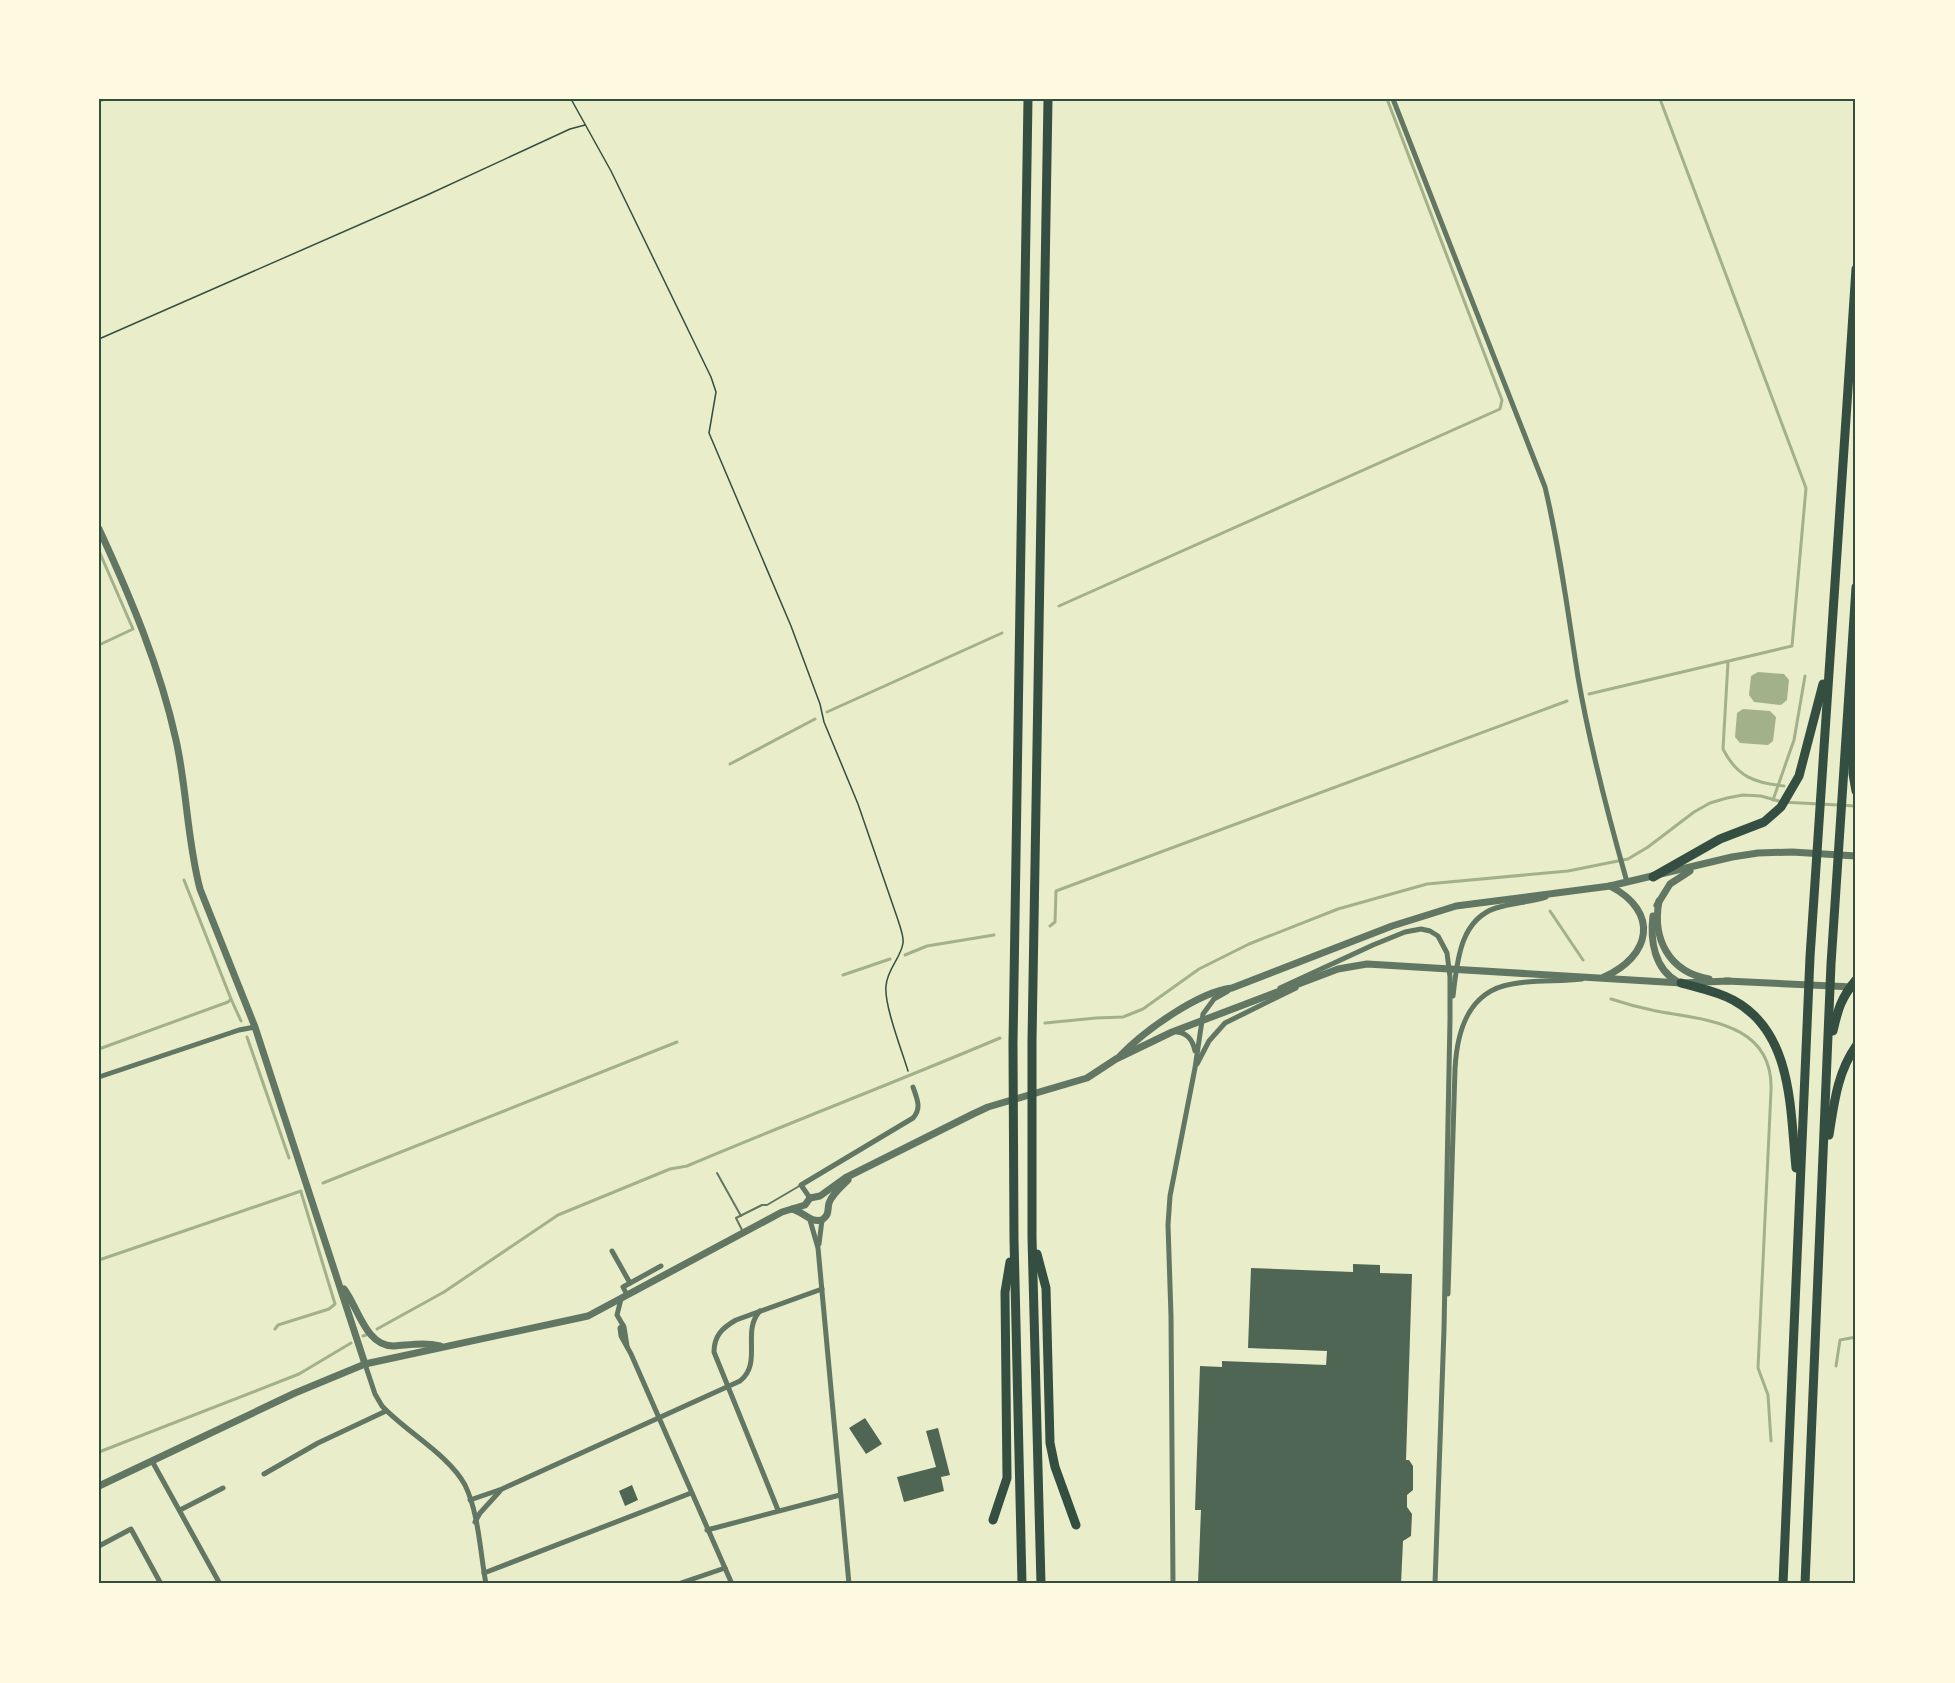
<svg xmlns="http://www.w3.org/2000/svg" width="1955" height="1683" font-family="'Noto Sans',sans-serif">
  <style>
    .water { fill: #a3b18a }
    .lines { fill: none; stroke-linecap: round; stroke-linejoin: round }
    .stream { stroke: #a3b18a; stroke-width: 3 }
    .building { fill: #4f6655 }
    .path { stroke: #344e41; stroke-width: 1.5 }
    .service { stroke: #617663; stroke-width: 2 }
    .minor { stroke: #617663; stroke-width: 5 }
    .tertiary { stroke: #617663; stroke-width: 7 }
    .trunk { stroke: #344e41; stroke-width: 9 }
    .motorway { stroke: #344e41; stroke-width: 9 }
    .neatline { fill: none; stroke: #344e41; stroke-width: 2 }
  </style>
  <rect width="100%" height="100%" fill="#e9edc9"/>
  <!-- water -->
  <g class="water">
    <polygon points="1758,672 1784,674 1789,680 1787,700 1781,705 1754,702 1749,695 1751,676"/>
    <polygon points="1743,709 1770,711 1776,717 1773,741 1768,745 1740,743 1735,737 1737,713"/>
  </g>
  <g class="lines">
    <!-- stream -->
    <g class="stream">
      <polyline points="99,101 105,99"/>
      <polyline points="99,551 133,629 99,645"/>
      <polyline points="1059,606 1500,409 1502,400 1387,99"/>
      <path d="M1728 662 1723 749C1737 777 1755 783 1784 786"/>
      <polyline points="1589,694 1792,646 1806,488 1660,99"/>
      <polyline points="827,712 1002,633"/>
      <polyline points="730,764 815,719"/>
      <polyline points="1773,800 1794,740 1805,676"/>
      <polyline points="1550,911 1583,960"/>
      <polyline points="1050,926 1055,922 1056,891 1567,701"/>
      <polyline points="905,955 927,946 994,935"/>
      <polyline points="843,975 890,959"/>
      <polyline points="231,999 241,1021"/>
      <path d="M1611 999C1626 1004 1641 1008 1656 1011 1706 1020 1774 1023 1771 1091L1758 1368 1768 1395 1771 1441"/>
      <polyline points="1045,1023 1096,1018 1123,1017 1143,1009 1199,969 1249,944 1338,909 1427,884 1568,871 1628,859 1648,847 1694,812 1710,803 1727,798 1743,795 1761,796 1782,802 1856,806"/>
      <polyline points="247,1037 289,1158"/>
      <polyline points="99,1049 228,1002 231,999 184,880"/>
      <polyline points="323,1183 677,1042"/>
      <polyline points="99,1260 301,1191"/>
      <polyline points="275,1329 278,1325 329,1309 335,1304 301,1192"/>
      <path d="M377 1329 444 1292 558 1215 670 1169 687 1166C791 1122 896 1082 1000 1038"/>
      <polyline points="363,1336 366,1335"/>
      <polyline points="1836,1366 1840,1340 1856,1337"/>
      <polyline points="99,1452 299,1374 351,1343"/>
    </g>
  </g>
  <!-- building -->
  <g class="building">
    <polygon points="1353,1264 1380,1265 1380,1273 1412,1274 1406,1460 1409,1460 1413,1466 1413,1490 1407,1495 1407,1507 1412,1514 1411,1536 1403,1541 1401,1584 1198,1584 1201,1510 1195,1510 1200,1366 1222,1367 1222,1361 1326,1365 1327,1351 1248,1348 1251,1268 1353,1272"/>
    <polygon points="865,1418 882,1444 866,1454 849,1428"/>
    <polygon points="938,1428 950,1475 941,1477 944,1491 904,1502 897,1477 936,1467 926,1431"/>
    <polygon points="632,1485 638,1500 625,1506 619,1491"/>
  </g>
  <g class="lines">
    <!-- path -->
    <g class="path">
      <path d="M571 99 611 171 711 377 716 392 709 433 791 626 820 704 824 722 858 804 898 920C900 927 904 936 903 943 901 958 887 969 886 986 884 1005 902 1051 908 1071"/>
      <polyline points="99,339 425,196 570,129 585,125"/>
    </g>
    <!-- service -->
    <g class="service">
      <polyline points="717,1173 741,1216"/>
      <polyline points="742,1230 736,1218 762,1205 767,1205 801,1185"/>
    </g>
    <!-- minor -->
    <g class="minor">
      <path d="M1393 99 1545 487C1560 550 1568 614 1578 677 1590 747 1608 815 1627 882"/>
      <polyline points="1280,988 1373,945 1405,932 1421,929 1430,931 1438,936 1447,953 1450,977 1450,1019 1444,1329 1435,1584"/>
      <path d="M1453 996C1457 964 1459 920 1496 908 1512 903 1530 902 1546 897"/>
      <path d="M1177 1032C1188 1033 1193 1041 1195 1051"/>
      <polyline points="1197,1064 1209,1041 1225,1023 1296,988"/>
      <polyline points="99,1077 239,1030 255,1027"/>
      <path d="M810 1198 801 1185 913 1118C922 1108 917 1099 913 1087"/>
      <polyline points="810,1220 818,1248 849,1584"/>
      <polyline points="819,1244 822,1220"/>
      <polyline points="612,1251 630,1283"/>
      <path d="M1448 1294 1455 1069C1457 1031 1468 991 1512 984 1535 979 1559 982 1582 979"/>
      <polyline points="627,1295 623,1287 661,1266"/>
      <polyline points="621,1299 617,1315 624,1327 627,1346"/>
      <polyline points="623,1325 620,1328 621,1336 631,1354 732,1584"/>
      <path d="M365 1364 375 1394 382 1406C405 1431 449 1455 465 1485 479 1514 480 1552 486 1584"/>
      <polyline points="152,1461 220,1584"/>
      <polyline points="264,1474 318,1443 386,1411"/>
      <path d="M470 1500 502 1489 740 1381C763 1363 741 1331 760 1311"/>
      <polyline points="180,1510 223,1488"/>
      <path d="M778 1510 714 1352C714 1336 722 1328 736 1320L822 1289"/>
      <polyline points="475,1522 480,1513 500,1491"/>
      <polyline points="707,1530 840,1495"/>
      <polyline points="99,1546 131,1529 161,1584"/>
      <polyline points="484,1573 691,1493"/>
      <polyline points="678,1584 725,1568"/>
      <polyline points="1173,1584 1171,1316 1168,1225 1170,1196 1195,1068 1203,1014 1214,999 1228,991"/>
    </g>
    <!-- tertiary -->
    <g class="tertiary">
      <path d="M99 529C130 596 160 667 176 740 187 789 187 840 200 889L255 1027 365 1364"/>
      <path d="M1659 901C1652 939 1669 972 1709 979"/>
      <polyline points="1657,905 1670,884 1690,871"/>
      <path d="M1653 916C1650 940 1654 969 1678 982"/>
      <path d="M1604 977C1651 956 1660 912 1610 886"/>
      <polyline points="1726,981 1853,987"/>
      <path d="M1120 1056C1144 1031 1198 992 1232 988L1392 926 1456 906 1610 886 1732 857 1758 853 1792 852 1856 856"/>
      <path d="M792 1209C804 1212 810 1223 822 1220 830 1214 827 1211 829 1203 832 1194 842 1186 848 1180"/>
      <path d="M344 1289C358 1307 366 1347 394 1346 410 1345 424 1342 440 1346"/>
      <polyline points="99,1486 295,1393 365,1364 588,1316 782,1212 805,1205 810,1198 820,1196 845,1178 973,1114 988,1107 1087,1078 1116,1059 1172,1032 1338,969 1367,964 1681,983 1729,981"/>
    </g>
    <!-- trunk -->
    <g class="trunk">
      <polyline points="1852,702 1856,733"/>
      <polyline points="1851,728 1853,774 1856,791"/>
      <polyline points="1653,877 1720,839 1764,822 1781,807 1799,776 1823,684"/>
      <path d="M1681 983C1698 988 1716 991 1733 1000 1793 1032 1790 1109 1796 1168"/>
      <path d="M1833 1031C1838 1009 1841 998 1856 980"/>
      <path d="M1829 1135C1834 1104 1837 1073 1856 1046"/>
      <polyline points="1783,1584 1810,957 1856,269"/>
      <polyline points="1805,1584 1831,964 1856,587"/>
    </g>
    <!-- motorway -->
    <g class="motorway">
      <polyline points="1037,1254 1046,1288 1050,1443 1055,1467 1076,1525"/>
      <polyline points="993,1520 1007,1478 1005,1292 1010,1262"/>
      <polyline points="1022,1584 1014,1239 1013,1044 1028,99"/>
      <polyline points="1041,1584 1032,1237 1032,1041 1048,99"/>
    </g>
  </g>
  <!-- border -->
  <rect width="1955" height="1683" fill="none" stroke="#fefae0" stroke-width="201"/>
  <rect x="100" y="100" width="1754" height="1482" class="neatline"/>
</svg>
